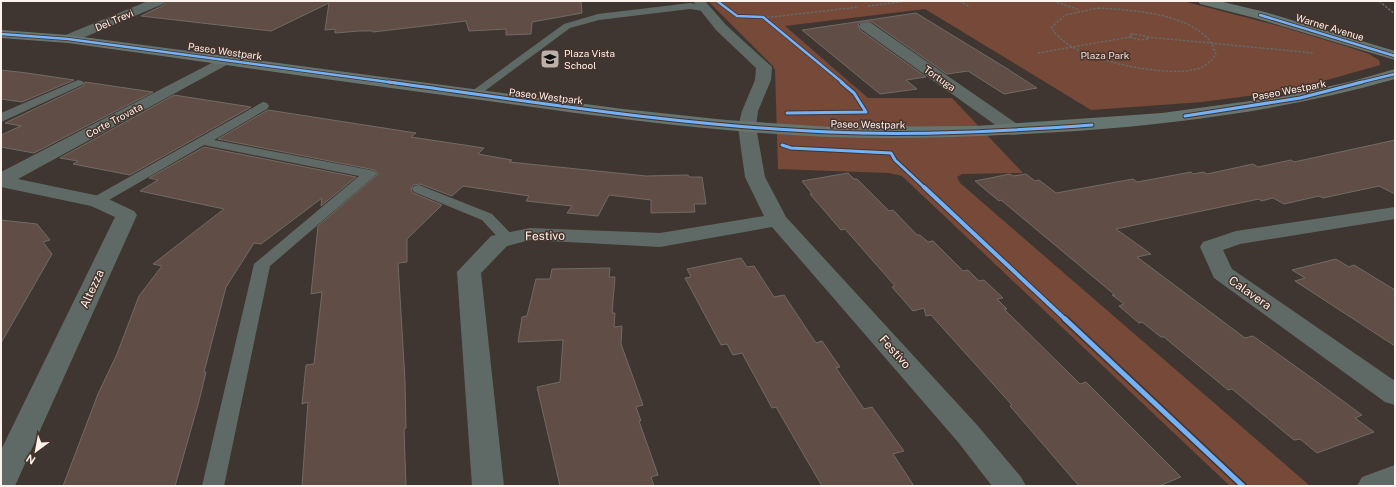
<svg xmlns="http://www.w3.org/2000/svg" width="1396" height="487" font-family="'Public Sans',sans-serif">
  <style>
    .green { fill: #764938 }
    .building { fill: #604e46; stroke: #726965 }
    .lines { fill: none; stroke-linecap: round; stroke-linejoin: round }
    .path { stroke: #666966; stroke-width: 1.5; stroke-dasharray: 2.5 1.5; stroke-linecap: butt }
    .lane { fill: #5f6a66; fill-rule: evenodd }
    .street { fill: #5f6a66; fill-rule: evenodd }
    .secondary { fill: #677570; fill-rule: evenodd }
    .cycleway-far3-casing { stroke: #46332b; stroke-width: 4 }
    .cycleway-far2-casing { stroke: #46332b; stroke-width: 5 }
    .cycleway-far1-casing { stroke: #46332b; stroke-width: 6 }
    .cycleway-casing { stroke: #46332b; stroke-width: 8 }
    .cycleway-far3 { stroke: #73b2f8; stroke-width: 2.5 }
    .cycleway-far2 { stroke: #73b2f8; stroke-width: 3 }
    .cycleway-far1 { stroke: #73b2f8; stroke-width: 4 }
    .cycleway { stroke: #73b2f8; stroke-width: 5 }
    .labels { text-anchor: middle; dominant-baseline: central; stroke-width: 3; stroke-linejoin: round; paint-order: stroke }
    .far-street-label { font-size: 10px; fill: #fef2ed; stroke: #46332b }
    .far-poi-label { font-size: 10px; fill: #fef2ed; stroke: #46332b; text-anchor: start }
    .far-park-label { font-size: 10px; fill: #f4ddd5; stroke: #46332b }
    .street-label { font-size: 12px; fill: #fef2ed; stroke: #46332b }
  </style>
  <rect width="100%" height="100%" fill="#403631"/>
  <!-- green -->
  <polygon class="green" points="708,1 1183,1 1279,26 1345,46 1369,54 1379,60 1380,65 1320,82 1271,93 1202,102 1091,110 925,9 785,26 868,98 952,98 1023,173 962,174 957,177 960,183 1310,486 1230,486 902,176 889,173 778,169 775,70 773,66"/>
  <!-- building -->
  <g class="building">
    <polygon points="166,1 581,1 582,13 532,22 531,34 506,35 506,29 469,31 466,21 373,32 373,31 359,31 335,33 335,29 325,30 329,3 271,31 141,16 164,5"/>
    <polygon points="916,13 1006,68 1037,88 1004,94 968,71 947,74 872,22 861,22 858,25 860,30 926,77 906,80 917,89 880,94 802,30"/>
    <polygon points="1,70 27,73 74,80 22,102 1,99"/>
    <polygon points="85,82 153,92 34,153 1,147 1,135 21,126 5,123 83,86"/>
    <polygon points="174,95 251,107 130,175 73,164 78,161 60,158"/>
    <polygon points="268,110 416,133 411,137 484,148 478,154 512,160 509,162 646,176 688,175 689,177 702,177 706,204 694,204 695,212 651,213 651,200 609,195 598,216 567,213 572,206 526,201 529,196 463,186 452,196 420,184 413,185 411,190 413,193 442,205 407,239 407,262 398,263 405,381 406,428 404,429 406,486 302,486 308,402 302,404 306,365 314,364 322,292 311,294 318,226 378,174 375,170 218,139"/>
    <polygon points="1395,140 1395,194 1379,186 1323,198 1319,196 1284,204 1273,198 1261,201 1259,199 1116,229 1151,254 1137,257 1245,338 1253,336 1309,376 1362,415 1355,418 1374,432 1317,453 1300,439 1294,440 1232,389 1228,390 1164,337 1161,337 1142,322 1139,323 1119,306 1124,304 1112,295 1115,295 1001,200 999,201 975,181 1010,174 1013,176 1026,174 1035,181 1039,180 1056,193 1133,179 1137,182 1148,180 1191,172 1193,174 1203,172 1207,174 1253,164 1258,167 1291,160 1294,162"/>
    <polygon points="204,147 356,177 321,206 322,198 261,244 254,243 226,287 204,372 206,372 199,401 175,486 63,486 98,394 117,354 139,296 162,266 153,264 224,209 140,191 158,180 149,178"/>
    <polygon points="848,173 854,179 857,179 889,211 893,210 917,235 920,235 928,242 933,241 963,271 968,270 979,281 984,280 1003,298 997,299 1007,309 1004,309 1080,384 1086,382 1181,477 1159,486 1079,486 1010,406 1012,405 931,315 926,316 924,308 913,311 892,287 895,286 845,229 841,230 810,194 812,194 802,181"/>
    <polygon points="1,220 37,224 50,240 43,242 52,254 1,343"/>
    <polygon points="741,258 747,267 754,266 774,297 784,295 816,343 822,341 840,367 836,368 864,409 872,407 904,451 893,454 914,486 822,486 776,407 772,408 742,353 733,355 727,344 721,345 685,278 691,277 687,269"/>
    <polygon points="1336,259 1349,267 1354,265 1395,290 1395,346 1295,281 1305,278 1292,270"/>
    <polygon points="610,268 609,277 615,277 612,313 615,313 614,327 622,326 621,344 643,405 636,407 641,421 639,421 658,475 651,477 654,486 560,486 537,387 560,382 563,340 518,342 522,317 527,316 536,279 550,279 552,269"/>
  </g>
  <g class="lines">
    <!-- path -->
    <g class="path">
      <polyline points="959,1 970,7"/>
      <polyline points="1053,1 1080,10"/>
      <polyline points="1379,1 1395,14"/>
      <polyline points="868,6 907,1"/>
      <path d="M1098 8C1132 10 1186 13 1209 40 1213 44 1214 50 1216 54 1212 61 1205 67 1197 69 1167 77 1101 63 1074 48 1064 42 1058 37 1051 28L1065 15Z"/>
      <polyline points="763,18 859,7"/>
      <polygon points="1131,34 1142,35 1149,39 1140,40 1130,37"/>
      <polyline points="1147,37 1314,53"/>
      <polyline points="1038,53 1130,37"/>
    </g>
    <!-- lane -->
    <g class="lane">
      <polygon points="690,3 706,6 708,8 703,11 690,9 599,20 570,28 478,96 470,96 468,94 564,24 598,14"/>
      <polygon points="78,80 82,81 84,83 82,85 1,122 1,113"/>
      <polygon points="263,102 267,103 269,106 267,109 214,140 370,170 375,171 377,174 270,266 224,486 202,486 254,264 359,176 204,145 102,204 92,204 90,201 92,198"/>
      <polygon points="419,185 492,214 516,239 514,242 502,242 482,220 414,192 412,189 414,186"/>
    </g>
    <!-- street -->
    <g class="street">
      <polygon points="148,1 165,1 163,4 73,42 63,42 61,39 63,36"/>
      <polygon points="693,1 705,1 726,25 772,67 771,80 758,111 756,127 765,177 786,217 978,426 1021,477 1026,486 992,486 958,442 772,227 660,247 530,240 507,246 481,273 504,486 472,486 457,272 491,236 530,228 660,233 764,216 745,177 738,127 742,111 755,80 756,68 716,30"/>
      <polygon points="866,22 871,23 1020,126 1023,130 1020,134 1014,135 1008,134 861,29 859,26 861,23"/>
      <polygon points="227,55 232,56 234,59 232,62 18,179 104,197 134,211 137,215 15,486 1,486 1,450 115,217 91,206 1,187 1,172"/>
      <polygon points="1395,207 1395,219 1240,244 1223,250 1232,269 1395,381 1395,405 1385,402 1214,278 1200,247 1203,242 1236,231"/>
      <polygon points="1395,465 1395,486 1357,486 1362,477"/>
    </g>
    <!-- secondary -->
    <g class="secondary">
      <polygon points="1198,1 1219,1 1265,12 1395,51 1395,60 1255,18 1200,4"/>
      <path d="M1 30 68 35 623 109 726 120 831 127 976 126 1162 113 1280 97 1353 81 1395 69V79C1291 109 1185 123 1077 131 994 136 911 140 829 137 712 132 596 116 481 100 343 82 206 62 68 43L1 38Z"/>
    </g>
    <defs>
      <g id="cycleway-far3">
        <polyline points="717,1 737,16 763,17 843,83"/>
        <polyline points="1260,15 1395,56"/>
        <polyline points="1,34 68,39 396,83"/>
        <polyline points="1358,83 1395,74"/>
      </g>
      <g id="cycleway-far2">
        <path d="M389 82C535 102 682 126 830 132 917 136 1005 131 1092 125"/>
        <polyline points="787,113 866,112 854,93 841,82"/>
        <polyline points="1185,116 1300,98 1362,82"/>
        <polyline points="782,145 791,148 891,153 895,160 925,188"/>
      </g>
      <polyline id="cycleway-far1" points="924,187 1066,320"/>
      <polyline id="cycleway" points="1065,319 1243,486"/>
    </defs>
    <!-- cycleway-far3 casing -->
    <use href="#cycleway-far3" class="cycleway-far3-casing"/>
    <!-- cycleway-far2 casing -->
    <use href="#cycleway-far2" class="cycleway-far2-casing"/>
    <!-- cycleway-far1 casing -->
    <use href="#cycleway-far1" class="cycleway-far1-casing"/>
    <!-- cycleway casing -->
    <use href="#cycleway" class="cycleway-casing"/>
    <!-- cycleway-far3 -->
    <use href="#cycleway-far3" class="cycleway-far3"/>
    <!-- cycleway-far2 -->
    <use href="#cycleway-far2" class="cycleway-far2"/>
    <!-- cycleway-far1 -->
    <use href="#cycleway-far1" class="cycleway-far1"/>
    <!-- cycleway -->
    <use href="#cycleway" class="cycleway"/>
  </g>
  <!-- icons -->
  <defs>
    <symbol id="school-square" viewBox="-11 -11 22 22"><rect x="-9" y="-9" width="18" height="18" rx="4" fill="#bcb0ab" stroke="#46332b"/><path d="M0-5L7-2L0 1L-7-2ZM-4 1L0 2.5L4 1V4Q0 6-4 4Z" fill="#111"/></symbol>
  </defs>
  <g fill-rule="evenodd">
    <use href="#school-square" x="539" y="48" width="22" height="22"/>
  </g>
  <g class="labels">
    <!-- far-street labels -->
    <g class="far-street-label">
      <text transform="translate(114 20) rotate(-23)">Del Trevi</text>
      <text transform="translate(1330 27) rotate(17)">Warner Avenue</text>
      <text transform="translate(225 51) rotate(8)">Paseo Westpark</text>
      <text transform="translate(940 78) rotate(35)">Tortuga</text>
      <text transform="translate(1289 90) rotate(-11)">Paseo Westpark</text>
      <text transform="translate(546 96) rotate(7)">Paseo Westpark</text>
      <text transform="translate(114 120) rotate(-28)">Corte Trovata</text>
      <text transform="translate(868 124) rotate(1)">Paseo Westpark</text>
    </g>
    <!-- far-poi labels -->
    <g class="far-poi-label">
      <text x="564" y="53">Plaza Vista<tspan x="564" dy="12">School</tspan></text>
    </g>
    <!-- far-park labels -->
    <g class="far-park-label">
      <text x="1105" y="55">Plaza Park</text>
    </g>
    <!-- street labels -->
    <g class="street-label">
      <text transform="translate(545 236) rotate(-1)">Festivo</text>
      <text transform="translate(92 289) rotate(-65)">Altezza</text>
      <text transform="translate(1250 293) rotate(35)">Calavera</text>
      <text transform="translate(895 352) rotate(48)">Festivo</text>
    </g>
  </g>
  <!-- border -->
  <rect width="1396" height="487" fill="none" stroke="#fef2ed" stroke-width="4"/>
  <!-- north arrow -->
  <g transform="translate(36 451) rotate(212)" stroke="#46332b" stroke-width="3" paint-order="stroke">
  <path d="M0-3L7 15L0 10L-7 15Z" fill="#fef2ed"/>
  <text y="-6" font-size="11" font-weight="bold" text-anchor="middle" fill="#fef2ed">N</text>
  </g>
</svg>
